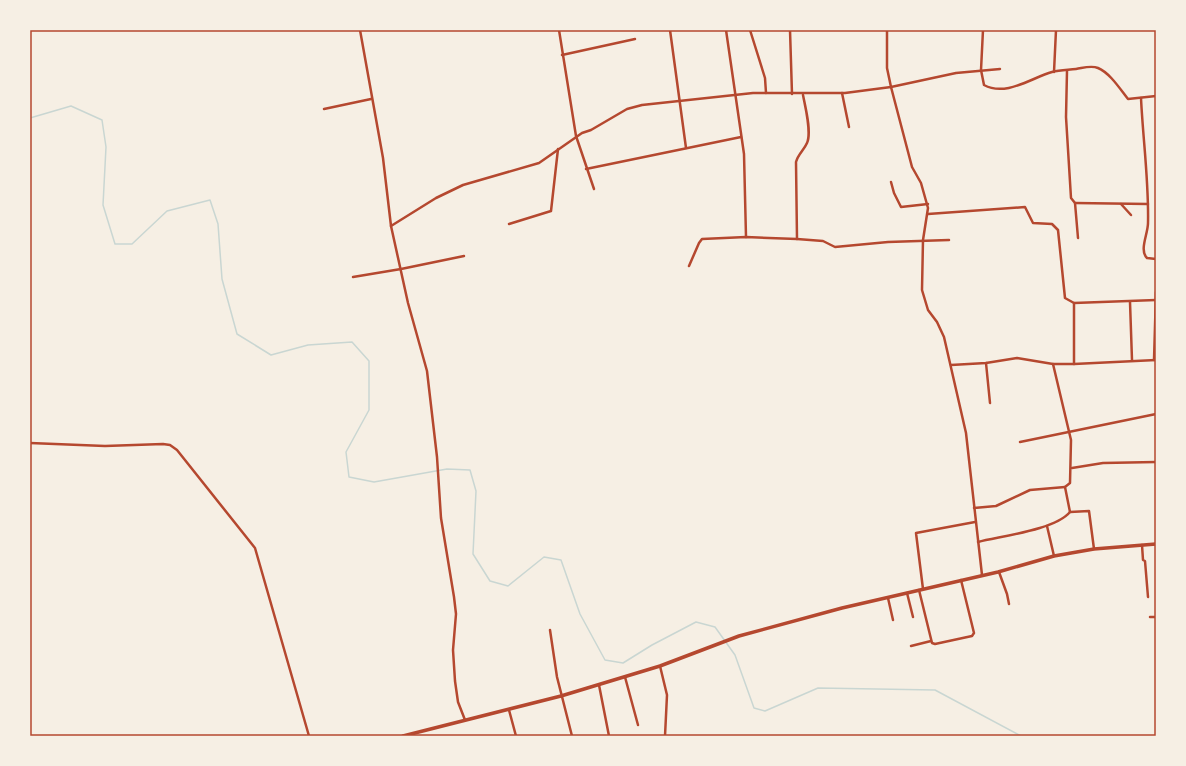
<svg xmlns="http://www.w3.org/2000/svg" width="1186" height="766" font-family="'Work Sans',sans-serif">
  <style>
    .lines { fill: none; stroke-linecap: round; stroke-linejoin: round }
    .stream { stroke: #c9d6d2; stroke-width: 1.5 }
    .minor { stroke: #b5482f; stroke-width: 2.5 }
    .secondary { stroke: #b5482f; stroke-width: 3.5 }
    .neatline { fill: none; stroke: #b5482f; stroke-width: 1.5 }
  </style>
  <rect width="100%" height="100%" fill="#f6efe4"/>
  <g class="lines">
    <!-- stream -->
    <polyline class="stream" points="30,118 71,106 102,120 106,147 103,205 115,244 132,244 167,211 210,200 218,224 222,279 237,334 271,355 308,345 352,342 369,361 369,410 346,452 349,477 374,482 447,469 470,470 476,491 473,554 490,581 508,586 544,557 561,560 580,614 605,660 623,663 652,645 696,622 715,627 735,655 754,708 765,711 818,688 935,690 1021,736"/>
    <!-- minor -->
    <g class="minor">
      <polyline points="360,30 383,158 391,226 408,303 427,371 437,457 441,518 454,597 456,614 453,650 455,681 458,702 465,720"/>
      <polyline points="559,30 576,136 594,189"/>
      <polyline points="670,30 686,148"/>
      <polyline points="726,30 744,154 746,237"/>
      <polyline points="750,30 765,78 766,93"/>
      <polyline points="790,30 792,94"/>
      <polyline points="887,30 887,68 891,87 912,167 921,183 928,208 923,240 922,290 928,310 937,322 944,337 966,433 982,575"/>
      <path d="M983 30 981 70 984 85C1006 97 1031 78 1052 72 1060 70 1068 70 1076 69 1083 68 1091 65 1098 68 1110 73 1120 89 1128 99L1156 96"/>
      <polyline points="562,55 635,39"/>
      <polyline points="1067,71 1066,117 1071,198 1075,203 1078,238"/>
      <polyline points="1054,72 1056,30"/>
      <polyline points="842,93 849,127"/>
      <path d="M1141 98C1143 140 1149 182 1148 223 1148 234 1139 250 1147 258L1156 259"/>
      <polyline points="324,109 371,99"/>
      <polyline points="586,169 741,137"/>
      <polyline points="891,182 894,193 901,207 928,204"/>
      <polyline points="1075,203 1148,204"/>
      <polyline points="1121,204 1131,215"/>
      <polyline points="928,214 1025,207 1033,223 1052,224 1058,230 1065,298 1074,303"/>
      <polyline points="509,224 551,211 558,149"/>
      <polyline points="391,226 436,198 463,185 539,163 582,133 591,130 627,109 642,105 753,93 845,93 891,87 956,73 1000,69"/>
      <polyline points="797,239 823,241 835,247 888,242 949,240"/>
      <path d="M689 266 699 243 702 239 746 237 797 239 796 162C798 154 804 150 807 143 812 132 805 106 803 95"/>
      <polyline points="353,277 401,269 464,256"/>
      <polyline points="1130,302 1132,360"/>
      <polyline points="1154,360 1156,292"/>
      <polyline points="986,363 990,403"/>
      <polyline points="1053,364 1071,440 1070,483 1065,487 1070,512 1089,511 1094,549"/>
      <polyline points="1074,364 1074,303 1156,300"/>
      <polyline points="951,365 986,363 1017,358 1053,364 1074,364 1156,360"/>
      <polyline points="1020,442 1156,414"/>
      <polyline points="30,443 105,446 163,444 170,445 177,450 255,548 309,736"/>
      <polyline points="1072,468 1103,463 1156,462"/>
      <polyline points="974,508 996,506 1030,490 1065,487"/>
      <polyline points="1047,526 1054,556"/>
      <path d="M978 542C1001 536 1055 530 1070 512"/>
      <polyline points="1142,545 1143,560 1145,561 1148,597"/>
      <polyline points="999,572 1007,594 1009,604"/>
      <polyline points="923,589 916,533 975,522"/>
      <polyline points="919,590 932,643 935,644 972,636 974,633 961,580"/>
      <polyline points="907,593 913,617"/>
      <polyline points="888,598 893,620"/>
      <polyline points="1150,617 1156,617"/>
      <polyline points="550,630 557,677 572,736"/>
      <polyline points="911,646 931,641"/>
      <polyline points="660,666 667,695 665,736"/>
      <polyline points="625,677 638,725"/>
      <polyline points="599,685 609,736"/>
      <polyline points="509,710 516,736"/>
    </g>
    <!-- secondary -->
    <polyline class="secondary" points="403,736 561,696 660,666 739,636 842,608 998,572 1054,556 1094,549 1156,544"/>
  </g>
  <!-- border -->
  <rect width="1186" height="766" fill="none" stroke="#f6efe4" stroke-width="62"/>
  <rect x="31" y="31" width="1124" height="704" class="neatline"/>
</svg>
